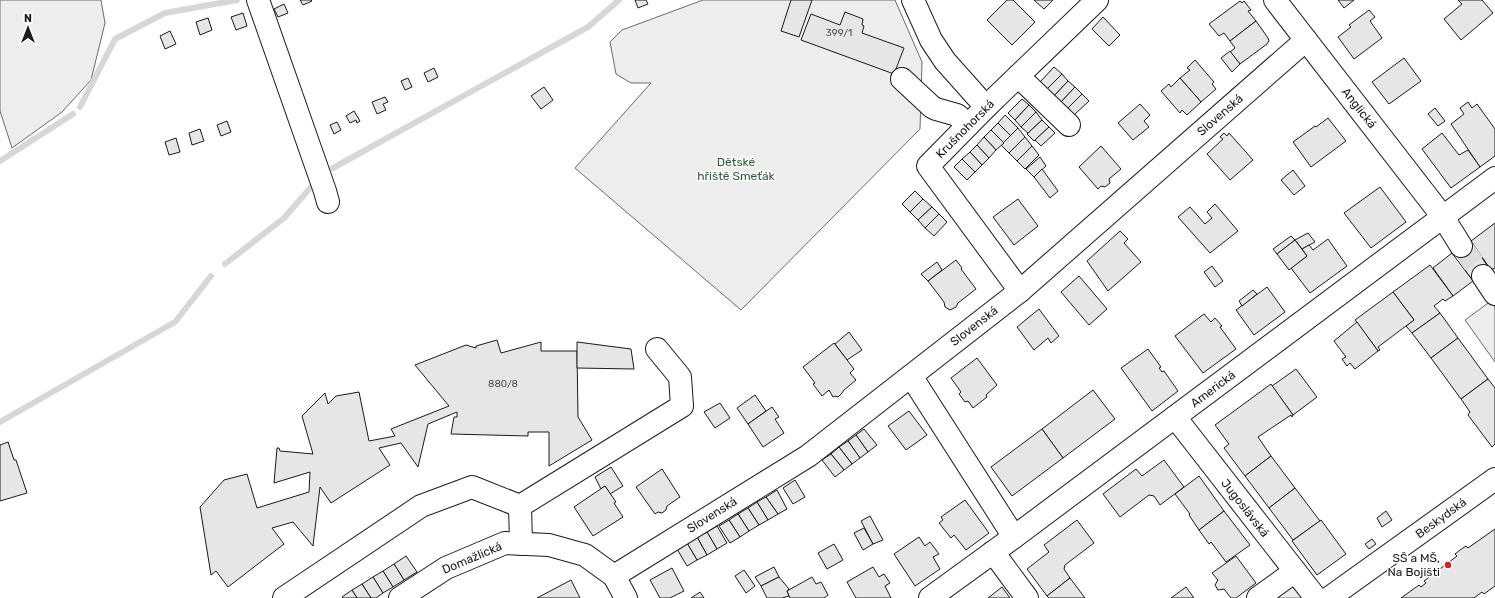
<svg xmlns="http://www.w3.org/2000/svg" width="1495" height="598" font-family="Rubik,sans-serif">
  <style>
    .built { fill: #ededed; stroke: #6a6a6a }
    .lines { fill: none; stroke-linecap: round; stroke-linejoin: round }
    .stream { stroke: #d7d7d7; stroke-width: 6 }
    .building { fill: #e6e6e6; stroke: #1a1a1a }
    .minor-tunnel { stroke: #ddd; stroke-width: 22; stroke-dasharray: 22 11; stroke-linecap: butt }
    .minor-casing { stroke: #1a1a1a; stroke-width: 24 }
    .minor { stroke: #fff; stroke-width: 22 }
    .poi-dot { fill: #c62828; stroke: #fff; stroke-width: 1.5 }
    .labels { text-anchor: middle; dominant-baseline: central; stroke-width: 3; stroke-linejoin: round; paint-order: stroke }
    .number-label { font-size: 10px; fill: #4d4d4d }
    .street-label { font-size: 12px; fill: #1a1a1a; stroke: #fff }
    .park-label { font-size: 12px; fill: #2b5a34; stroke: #fff }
    .poi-label { font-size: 12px; fill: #1a1a1a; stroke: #fff; text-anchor: end }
  </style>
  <rect width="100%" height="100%" fill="#fff"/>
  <!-- built -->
  <g class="built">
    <polygon points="0,0 101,0 105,23 91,80 62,112 12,148 0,111"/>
    <polygon points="703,0 895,0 922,62 920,129 741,310 575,168 651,83 631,83 616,74 610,42 622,30"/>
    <polygon points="1491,301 1495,308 1495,362 1465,320"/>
    <polygon points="1291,583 1303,598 1277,598 1275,595"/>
  </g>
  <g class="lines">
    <!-- stream -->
    <g class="stream">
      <polyline points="80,107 115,39 165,13 237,0"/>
      <polyline points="0,161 73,114"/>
      <polyline points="333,168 588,27 619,0"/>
      <polyline points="225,264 284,218 311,187"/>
      <polyline points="0,422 175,322 211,276"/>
    </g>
  </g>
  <!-- building -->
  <g class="building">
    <polygon points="300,0 311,0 312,1 303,5"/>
    <polygon points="635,0 646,0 648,4 638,8"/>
    <polygon points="791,0 812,0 799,37 781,31"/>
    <polygon points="1007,0 1013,0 1035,22 1012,45 987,20"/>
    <polygon points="1034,0 1053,0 1044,9"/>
    <polygon points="1338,0 1354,0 1344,8"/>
    <polygon points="1458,0 1482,0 1493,13 1461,40 1444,19 1462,4"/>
    <polygon points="1240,1 1242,3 1244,1 1251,10 1248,11 1256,21 1230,41 1224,33 1219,36 1209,24"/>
    <polygon points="284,4 288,13 278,17 274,9"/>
    <polygon points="1369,10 1375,17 1370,21 1382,38 1354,59 1338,37 1351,27 1349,25"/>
    <polygon points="845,12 863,19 862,25 864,26 862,33 904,48 894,74 801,40 811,14 840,25"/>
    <polygon points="243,13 247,26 236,30 231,17"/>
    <polygon points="1103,17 1120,35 1109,46 1092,29"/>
    <polygon points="208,18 212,30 200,35 196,22"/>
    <polygon points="1256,21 1268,38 1269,41 1267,44 1240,64 1230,52 1235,48 1230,41"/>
    <polygon points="170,31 176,44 165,49 160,36"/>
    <polygon points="1230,51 1240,64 1232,72 1221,58"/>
    <polygon points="1404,58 1421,81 1389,104 1372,82"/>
    <polygon points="1195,60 1214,82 1212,84 1216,89 1201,102 1180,78 1190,70 1187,68"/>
    <polygon points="1054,67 1062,74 1047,89 1040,82"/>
    <polygon points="434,68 438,77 428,82 424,73"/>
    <polygon points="1062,74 1068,81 1054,96 1047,89"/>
    <polygon points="408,78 412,87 405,90 401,81"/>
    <polygon points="1180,78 1201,102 1187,115 1182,110 1180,113 1161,91 1169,84 1171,87"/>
    <polygon points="1068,81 1075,87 1061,102 1054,96"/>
    <polygon points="544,87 553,100 541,109 531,96"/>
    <polygon points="1075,87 1082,94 1067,109 1061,102"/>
    <polygon points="1082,94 1089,101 1074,115 1067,109"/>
    <polygon points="385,97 388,102 383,104 386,110 377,114 372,102"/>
    <polygon points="1022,99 1029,105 1015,120 1008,113"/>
    <polygon points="1468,102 1472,108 1477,104 1495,129 1495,156 1480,167 1451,124 1464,114 1460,108"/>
    <polygon points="1140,104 1150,115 1144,121 1149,127 1133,140 1118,123"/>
    <polygon points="1029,105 1036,112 1021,127 1015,120"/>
    <polygon points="1435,108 1445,121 1438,126 1428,114"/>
    <polygon points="354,111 360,121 357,123 356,120 350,123 346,116"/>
    <polygon points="1036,112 1042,120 1028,133 1021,127"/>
    <polygon points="1005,115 1018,128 1011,136 998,123"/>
    <polygon points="1328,118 1346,141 1311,167 1293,142 1315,126 1316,127"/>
    <polygon points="1042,120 1049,127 1034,141 1027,134"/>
    <polygon points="227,121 231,132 221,136 217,125"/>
    <polygon points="337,122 341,130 334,134 330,125"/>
    <polygon points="998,123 1011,136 1004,143 991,130"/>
    <polygon points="1049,127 1055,133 1041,146 1035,140"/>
    <polygon points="1018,128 1025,137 1009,153 1001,145"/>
    <polygon points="200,129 204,141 192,145 189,133"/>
    <polygon points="991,130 1004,143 996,150 984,137"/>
    <polygon points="1224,133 1227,136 1229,133 1253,160 1230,180 1207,154 1223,139 1220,137"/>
    <polygon points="1442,133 1459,155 1468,150 1480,167 1451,188 1422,149"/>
    <polygon points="984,137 996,150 989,158 977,145"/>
    <polygon points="1025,137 1032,146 1017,161 1009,153"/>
    <polygon points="176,138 180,152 169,155 165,142"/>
    <polygon points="977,145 989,158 982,165 970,152"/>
    <polygon points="1032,146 1039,155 1025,169 1017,161"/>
    <polygon points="1101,146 1121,169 1109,179 1110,183 1105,187 1101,186 1098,189 1079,167"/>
    <polygon points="970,152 982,165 975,172 962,159"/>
    <polygon points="1040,157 1046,166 1034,177 1026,169"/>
    <polygon points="962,159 975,172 967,180 954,167"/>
    <polygon points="1042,169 1058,191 1050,198 1034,177"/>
    <polygon points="1293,170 1305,186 1294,195 1281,180"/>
    <polygon points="1380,187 1406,222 1371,248 1344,213"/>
    <polygon points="915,191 923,199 910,212 902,204"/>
    <polygon points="923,199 932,207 918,220 910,212"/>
    <polygon points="1018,199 1038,226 1014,245 993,217"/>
    <polygon points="1215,204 1238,231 1210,253 1178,217 1190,207 1205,224 1212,218 1207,212"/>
    <polygon points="932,207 939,214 925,228 918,220"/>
    <polygon points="939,214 947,222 934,236 925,228"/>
    <polygon points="1495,223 1495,268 1491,270 1471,241"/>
    <polygon points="1120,231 1128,239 1124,243 1141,262 1108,291 1087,261"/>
    <polygon points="1308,233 1315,242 1302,249 1295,240"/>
    <polygon points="1291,236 1295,240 1277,254 1273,249"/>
    <polygon points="1328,239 1347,266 1310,293 1291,268 1307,256 1302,249 1309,245 1313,250"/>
    <polygon points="1295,240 1307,256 1289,270 1277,254"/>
    <polygon points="1471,242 1489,268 1473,281 1454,255"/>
    <polygon points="1452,253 1473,281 1453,296 1433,268"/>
    <polygon points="956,260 962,268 961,269 976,289 958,303 956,307 950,310 945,307 944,302 928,281"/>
    <polygon points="937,262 942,270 928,281 921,274"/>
    <polygon points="1430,265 1453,296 1445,301 1443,299 1434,306 1440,313 1412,333 1406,326 1414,320 1393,292"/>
    <polygon points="1212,266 1223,281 1215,287 1204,272"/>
    <polygon points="1079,276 1107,309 1089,325 1061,292"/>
    <polygon points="1267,287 1285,312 1254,335 1236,310"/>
    <polygon points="1253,290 1257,294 1242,306 1239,301"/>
    <polygon points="1393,292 1414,320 1378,347 1380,350 1378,351 1355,320"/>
    <polygon points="1039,309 1059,336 1051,343 1048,338 1034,350 1017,327"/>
    <polygon points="1440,313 1458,338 1431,358 1412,333"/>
    <polygon points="1204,314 1211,322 1215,318 1222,326 1220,327 1236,349 1203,373 1175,336"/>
    <polygon points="1357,322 1378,351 1355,369 1350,363 1347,366 1342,359 1346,357 1334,341"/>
    <polygon points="849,332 862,350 847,360 835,344"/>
    <polygon points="1458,338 1488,379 1461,399 1431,358"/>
    <polygon points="497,340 501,353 541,342 541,351 577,351 578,417 592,440 549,466 549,432 528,432 528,436 451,434 454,417 457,417 457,412 428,424 418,467 401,443 379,448 390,465 331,503 320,487 313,546 293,522 272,528 284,544 228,587 216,571 211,575 200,507 224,480 247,474 257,508 309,492 310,472 274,483 277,448 279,448 280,451 313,454 302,416 325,393 328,404 336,396 359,392 369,441 395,436 391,429 449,406 415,365 466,345 476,348 476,346"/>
    <polygon points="577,342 631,349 634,369 577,368"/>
    <polygon points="834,343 854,369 850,373 856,380 844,390 842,393 838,397 835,396 833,397 829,390 822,396 813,384 815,383 803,367"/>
    <polygon points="1148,349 1161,367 1159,368 1162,372 1164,371 1178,391 1152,411 1121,368"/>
    <polygon points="977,358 997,385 986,395 987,397 973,408 968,401 965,402 959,394 961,392 951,378"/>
    <polygon points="1296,369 1317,397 1293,415 1272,386"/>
    <polygon points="1488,379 1495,388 1495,444 1492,447 1468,415 1470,412 1461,399"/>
    <polygon points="1271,384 1293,415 1292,417 1291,415 1258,437 1271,456 1245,476 1224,448 1229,444 1215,425"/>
    <polygon points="1093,390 1115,419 1063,458 1042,429"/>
    <polygon points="755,395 766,411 748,424 737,408"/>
    <polygon points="720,403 730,418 715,428 704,412"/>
    <polygon points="772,407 779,417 775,419 784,433 763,447 748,424"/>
    <polygon points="909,411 927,435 906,450 888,426"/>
    <polygon points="864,429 877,445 868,452 856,435"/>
    <polygon points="1042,429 1063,458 1012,496 991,467"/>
    <polygon points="856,435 868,452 860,458 848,441"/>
    <polygon points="848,441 860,458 852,464 839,447"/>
    <polygon points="8,442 14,460 16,460 27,493 0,501 0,445"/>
    <polygon points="839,447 852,464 844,470 831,454"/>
    <polygon points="831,454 844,470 835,477 822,460"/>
    <polygon points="1271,456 1295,488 1269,508 1245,476"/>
    <polygon points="1164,460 1184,487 1160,505 1154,496 1149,495 1120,517 1103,494 1136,469 1142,476"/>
    <polygon points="611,467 623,486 610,494 605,486 601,489 595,477"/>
    <polygon points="662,469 680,497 667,506 666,510 662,513 658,512 655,514 636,487"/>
    <polygon points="1199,476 1224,511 1199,530 1189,515 1190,514 1175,494"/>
    <polygon points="795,480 805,497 793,504 783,488"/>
    <polygon points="605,486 616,502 614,503 623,517 593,536 574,507"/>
    <polygon points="1295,488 1320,521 1293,540 1269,508"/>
    <polygon points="777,490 787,509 778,514 766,497"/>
    <polygon points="766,497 778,514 768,520 757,502"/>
    <polygon points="965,500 989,533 966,550 954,535 951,538 939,523 943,520 941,517"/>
    <polygon points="757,502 768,520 759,525 748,508"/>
    <polygon points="748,508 759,525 749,531 738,514"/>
    <polygon points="1224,511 1250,545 1226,562 1211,542 1209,544 1199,530"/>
    <polygon points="1386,511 1392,520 1382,527 1377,518"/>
    <polygon points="738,514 749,531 740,537 729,520"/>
    <polygon points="870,516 883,540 873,544 861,521"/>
    <polygon points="729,520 740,537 730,543 719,526"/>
    <polygon points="1077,520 1094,543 1065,565 1064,569 1070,578 1047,596 1027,569 1049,552 1044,545"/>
    <polygon points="1321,520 1346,554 1317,575 1292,541"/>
    <polygon points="717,526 727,543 717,549 707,532"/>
    <polygon points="864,528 873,544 863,550 854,533"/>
    <polygon points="1495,529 1495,586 1484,594 1482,592 1474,598 1401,598 1419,585 1421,587 1426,583 1424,581 1457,556 1455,554 1460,550 1466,546 1468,548"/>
    <polygon points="707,532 717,549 707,555 697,537"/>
    <polygon points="697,537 707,555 697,560 687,543"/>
    <polygon points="919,537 925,546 930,542 939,554 933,557 940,569 915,586 894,554"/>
    <polygon points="1372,539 1376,544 1369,549 1365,544"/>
    <polygon points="687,543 697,560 687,566 677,549"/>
    <polygon points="834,544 843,560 827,569 818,553"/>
    <polygon points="406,556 417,572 404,580 394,564"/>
    <polygon points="1236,556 1256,583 1236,598 1231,598 1224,589 1218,590 1215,585 1218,580 1212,573"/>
    <polygon points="394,564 404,580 393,587 383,571"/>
    <polygon points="774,567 779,577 761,586 755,577"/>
    <polygon points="873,567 879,577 884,574 890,583 885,586 891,598 856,598 847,582"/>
    <polygon points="672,568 684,591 670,598 660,598 650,580"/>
    <polygon points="744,570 755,586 746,593 735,576"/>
    <polygon points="383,571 393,587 383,593 373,577"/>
    <polygon points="373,577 383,593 376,598 371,598 362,584"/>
    <polygon points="779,577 789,589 787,591 789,596 782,598 767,598 761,586"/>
    <polygon points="812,577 816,584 821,582 828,595 824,598 790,598 787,591"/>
    <polygon points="1070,578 1085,598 1049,598 1047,596"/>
    <polygon points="571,580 580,598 537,598"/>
    <polygon points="362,584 371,598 357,598 352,590"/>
    <polygon points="1002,587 1010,598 988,598"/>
    <polygon points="1186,587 1194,598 1171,598"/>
    <polygon points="352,590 357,598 343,598 342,597"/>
    <polygon points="700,592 704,598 691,598"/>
  </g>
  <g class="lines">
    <!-- minor-tunnel -->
    <polyline class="minor-tunnel" points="1461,246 1483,276"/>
    <defs>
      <g id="minor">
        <polyline points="258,0 325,191 328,202"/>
        <polyline points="913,0 931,40 945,61 986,107"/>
        <polyline points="1275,0 1443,217 1461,246"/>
        <polyline points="1018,76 1069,125"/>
        <polyline points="902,79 932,107 936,109 957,115 968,125"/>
        <polyline points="1483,276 1495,294"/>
        <polyline points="1020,291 928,166 986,107 1097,0"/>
        <polyline points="911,376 1014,537"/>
        <polyline points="1175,417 1316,598"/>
        <polyline points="521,544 520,506 682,406 680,377 657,349"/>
        <polyline points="993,552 1027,598"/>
        <polyline points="614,576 808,456 1020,291 1306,40"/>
        <polyline points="284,598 421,506 472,487 520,506"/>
        <polyline points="400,598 446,568 505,543 549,545 585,555 614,576 626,598"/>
        <polyline points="930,598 1014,537 1495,178"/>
        <polyline points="1258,598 1295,571"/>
        <polyline points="1329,598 1495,479"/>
      </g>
    </defs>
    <!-- minor casing -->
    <use href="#minor" class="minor-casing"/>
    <!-- minor -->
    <use href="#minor" class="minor"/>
  </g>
  <!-- markers -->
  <circle class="poi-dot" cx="1448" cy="565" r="4"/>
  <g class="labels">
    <!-- number labels -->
    <g class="number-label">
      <text x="839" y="33">399/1</text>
      <text x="503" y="384">880/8</text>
    </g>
    <!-- street labels -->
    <g class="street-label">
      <text transform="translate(1359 108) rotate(52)">Anglická</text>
      <text transform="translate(1220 115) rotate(-41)">Slovenská</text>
      <text transform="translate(965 129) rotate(-45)">Krušnohorská</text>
      <text transform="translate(974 326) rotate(-38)">Slovenská</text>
      <text transform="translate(1213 389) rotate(-37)">Americká</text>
      <text transform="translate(1245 508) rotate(52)">Jugoslávská</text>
      <text transform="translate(712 515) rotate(-32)">Slovenská</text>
      <text transform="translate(1441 518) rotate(-36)">Beskydská</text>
      <text transform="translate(472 558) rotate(-23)">Domažlická</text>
    </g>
    <!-- park labels -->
    <g class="park-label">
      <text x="736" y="162">Dětské<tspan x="736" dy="14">hřiště Smeťák</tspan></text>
    </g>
    <!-- poi labels -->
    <g class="poi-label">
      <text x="1440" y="558">SŠ a MŠ,<tspan x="1440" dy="14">Na Bojišti</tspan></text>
    </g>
  </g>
  <!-- north arrow -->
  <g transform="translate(28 28)" stroke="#ffffff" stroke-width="3" paint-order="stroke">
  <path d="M0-3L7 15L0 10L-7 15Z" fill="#1a1a1a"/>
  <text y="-6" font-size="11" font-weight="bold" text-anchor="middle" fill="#1a1a1a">N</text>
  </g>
</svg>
